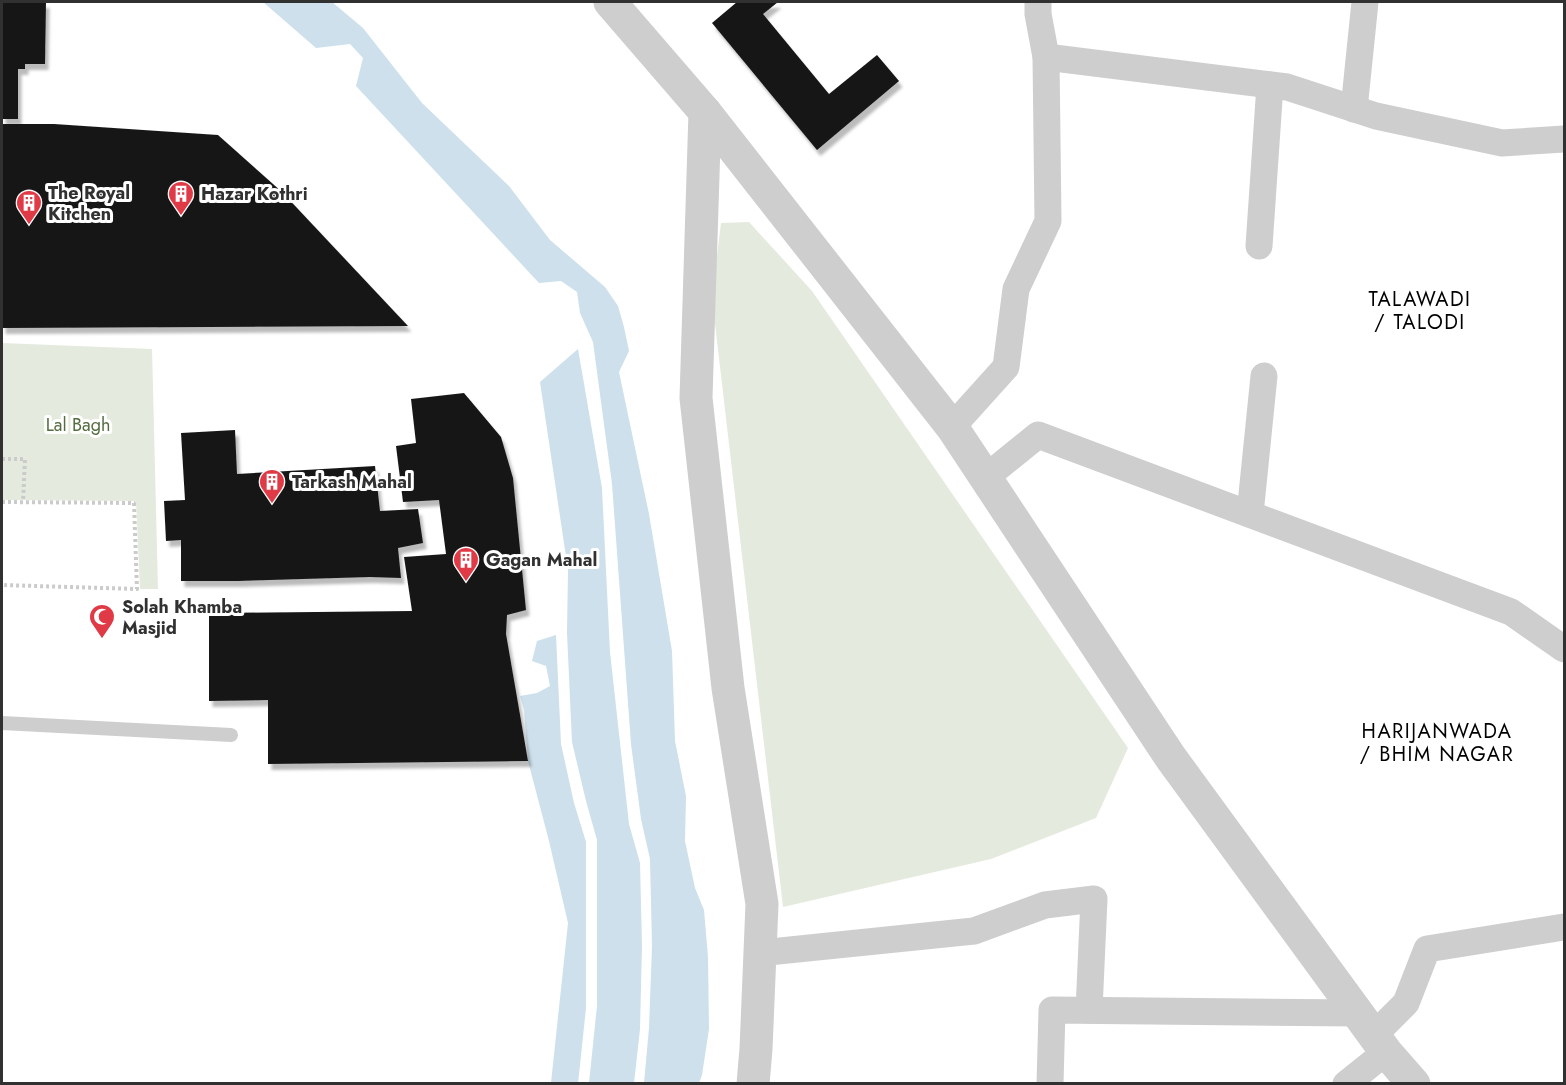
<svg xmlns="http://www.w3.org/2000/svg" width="1566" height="1085" font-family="Jost,sans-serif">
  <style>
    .green { fill: #e4eadd }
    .water { fill: #cde0ec }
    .building { fill: #181818; filter: url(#shadow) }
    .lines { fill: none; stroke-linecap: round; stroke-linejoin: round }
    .path { stroke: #cbcbcb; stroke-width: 4; stroke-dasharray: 3 3; stroke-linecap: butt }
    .service { stroke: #cecece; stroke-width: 14 }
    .minor { stroke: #cecece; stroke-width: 27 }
    .tertiary { stroke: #cecece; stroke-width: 33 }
    .labels { text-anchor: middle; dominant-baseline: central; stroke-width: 6; stroke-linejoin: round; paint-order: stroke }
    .poi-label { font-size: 18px; font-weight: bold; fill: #313131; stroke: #fff; text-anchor: start }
    .park-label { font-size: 18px; fill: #546c3f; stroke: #fff }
    .neighbourhood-label { font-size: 20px; letter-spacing: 1.5px; fill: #000; stroke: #fff }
  </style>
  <defs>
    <filter id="shadow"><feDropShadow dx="3.5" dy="6" stdDeviation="1.5" flood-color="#0004"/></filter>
  </defs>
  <rect width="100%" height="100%" fill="#fff"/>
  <!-- green -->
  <g class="green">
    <polygon points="749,222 812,291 1128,748 1096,818 991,859 783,907 712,298 721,223"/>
    <polygon points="2,343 152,349 158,589 140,589 136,501 2,500"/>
  </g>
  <!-- water -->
  <g class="water">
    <polygon points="263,2 332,2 363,28 422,103 509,186 550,240 605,287 618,306 624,327 629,351 619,372 649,514 672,651 675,741 686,796 685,841 695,888 704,910 708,957 709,1029 702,1075 699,1083 644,1083 649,1028 652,946 650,859 641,819 631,744 612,484 593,342 580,313 577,292 561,281 539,283 356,86 363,58 350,44 316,48"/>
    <polygon points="578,349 602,488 610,652 629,824 640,863 642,946 640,1029 634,1083 589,1083 597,1006 597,840 586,801 572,742 567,633 568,570 540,382"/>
    <polygon points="556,635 561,744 574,803 586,842 586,1008 578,1084 551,1083 568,923 549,841 528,761 524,710 520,696 537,693 550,686 546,666 532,661 537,641"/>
  </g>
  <!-- building -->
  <g class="building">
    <polygon points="2,2 46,2 45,64 25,64 25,69 18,69 18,119 2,119"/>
    <polygon points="737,2 778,2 763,14 829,94 877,55 899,81 817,150 712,23"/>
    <polygon points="2,124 54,124 218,135 282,192 408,326 2,328"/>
    <polygon points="464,393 501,437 513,478 526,610 507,615 506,634 528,761 268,764 268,700 209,701 209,613 412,611 404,557 446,554 439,500 403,502 396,446 416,443 411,399"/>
    <polygon points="235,430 237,474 375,466 380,511 418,509 423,543 398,548 401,578 370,577 238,581 181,581 181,540 166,541 164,501 185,500 181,433"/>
  </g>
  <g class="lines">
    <!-- path -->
    <g class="path">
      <polyline points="2,459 25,459 23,502"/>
      <polyline points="2,502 134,503 137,589 2,585"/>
    </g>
    <!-- service -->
    <polyline class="service" points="2,723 231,735"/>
    <!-- minor -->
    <g class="minor">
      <polyline points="1046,57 1287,87 1376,116 1502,143 1564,139"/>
      <polyline points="1354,109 1365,2"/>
      <polyline points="1259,246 1270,85"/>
      <polyline points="952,427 1006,367 1016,289 1048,221 1046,57 1038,14 1038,2"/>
      <polyline points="985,478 1038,435 1511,612 1564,649"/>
      <polyline points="1250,514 1264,376"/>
      <polyline points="760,953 974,931 1045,905 1094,899 1089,1010"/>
      <polyline points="1373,1036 1406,1003 1427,949 1564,927"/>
      <polyline points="1050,1084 1052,1010 1357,1013"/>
      <polyline points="1346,1084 1386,1052"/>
    </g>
    <!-- tertiary -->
    <g class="tertiary">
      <polyline points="610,2 705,112 952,427 1171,758 1386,1052 1414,1084"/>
      <polyline points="705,112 696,398 728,688 762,904 756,1049 753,1084"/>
    </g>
  </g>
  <!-- icons -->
  <defs>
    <symbol id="building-pin" viewBox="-11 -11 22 30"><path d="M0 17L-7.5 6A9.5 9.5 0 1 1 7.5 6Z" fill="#e03a46" stroke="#fff"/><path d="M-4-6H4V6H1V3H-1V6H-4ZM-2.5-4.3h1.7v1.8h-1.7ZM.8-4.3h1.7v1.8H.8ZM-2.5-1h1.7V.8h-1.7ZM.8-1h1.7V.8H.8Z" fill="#fff"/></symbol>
    <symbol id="mosque-pin" viewBox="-11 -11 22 30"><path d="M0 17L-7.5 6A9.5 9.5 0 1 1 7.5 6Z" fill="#e03a46" stroke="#fff"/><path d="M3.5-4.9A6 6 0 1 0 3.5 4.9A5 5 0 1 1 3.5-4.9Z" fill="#fff"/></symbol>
  </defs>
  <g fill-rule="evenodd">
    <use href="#building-pin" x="166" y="179" width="30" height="40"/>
    <use href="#building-pin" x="14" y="188" width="30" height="40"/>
    <use href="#building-pin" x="257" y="467" width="30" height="40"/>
    <use href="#building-pin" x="451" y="545" width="30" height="40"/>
    <use href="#mosque-pin" x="87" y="602" width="30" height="40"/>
  </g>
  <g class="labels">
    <!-- poi labels -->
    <g class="poi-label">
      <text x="48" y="193">The Royal<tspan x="48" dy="21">Kitchen</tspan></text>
      <text x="201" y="194">Hazar Kothri</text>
      <text x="292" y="482">Tarkash Mahal</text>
      <text x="486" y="560">Gagan Mahal</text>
      <text x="122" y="607">Solah Khamba<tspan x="122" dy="21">Masjid</tspan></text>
    </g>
    <!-- park labels -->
    <g class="park-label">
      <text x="78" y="425">Lal Bagh</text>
    </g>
    <!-- neighbourhood labels -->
    <g class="neighbourhood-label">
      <text x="1420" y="299">TALAWADI<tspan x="1420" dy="23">/ TALODI</tspan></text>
      <text x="1437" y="731">HARIJANWADA<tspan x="1437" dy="23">/ BHIM NAGAR</tspan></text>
    </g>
  </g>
  <!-- border -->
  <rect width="1566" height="1085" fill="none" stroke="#313131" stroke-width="6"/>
</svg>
